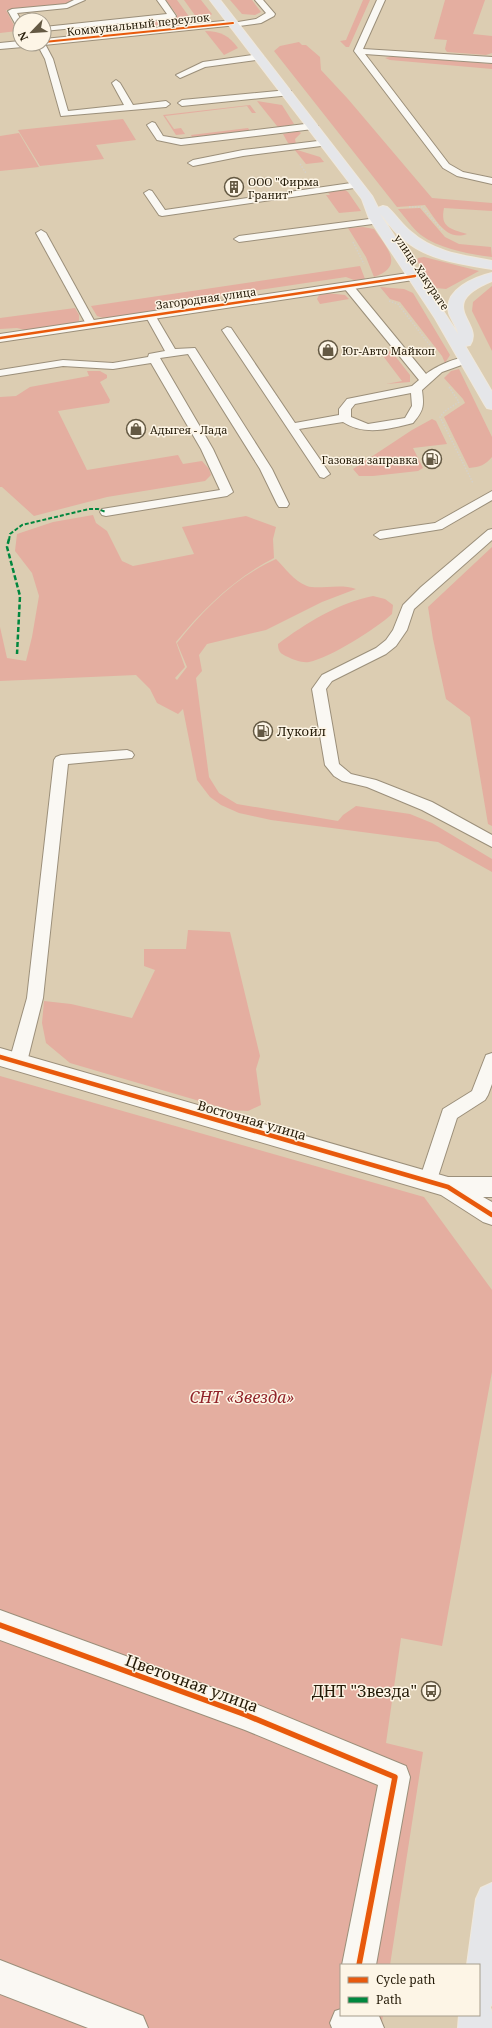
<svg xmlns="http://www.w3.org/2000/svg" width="492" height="2028" font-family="'Noto Serif',serif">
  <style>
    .green { fill: #e4aea0 }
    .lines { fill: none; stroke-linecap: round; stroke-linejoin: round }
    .lane-casing { stroke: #9b8f7a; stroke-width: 2 }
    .street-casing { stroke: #9b8f7a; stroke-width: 2 }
    .primary-casing { stroke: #efe8dc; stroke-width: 2 }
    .path { stroke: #d5d0c8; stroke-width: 1.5; stroke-dasharray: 1.5 1.5; stroke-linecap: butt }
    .lane { fill: #faf8f3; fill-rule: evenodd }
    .street { fill: #faf8f3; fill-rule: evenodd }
    .primary { fill: #e5e6e9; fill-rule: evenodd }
    .quiet-far1 { stroke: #00873e; stroke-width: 2; stroke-dasharray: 4 2; stroke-linecap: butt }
    .quiet { stroke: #00873e; stroke-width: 2.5; stroke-dasharray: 5 2.5; stroke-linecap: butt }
    .cycleway-far3-casing { stroke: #fdf5e6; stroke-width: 3.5 }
    .cycleway-far2-casing { stroke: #fdf5e6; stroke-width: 4 }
    .cycleway-far1-casing { stroke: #fdf5e6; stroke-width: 7 }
    .cycleway-casing { stroke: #fdf5e6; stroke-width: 8 }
    .cycleway-far3 { stroke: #e8590c; stroke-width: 2 }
    .cycleway-far2 { stroke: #e8590c; stroke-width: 2.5 }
    .cycleway-far1 { stroke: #e8590c; stroke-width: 4.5 }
    .cycleway { stroke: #e8590c; stroke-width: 5.5 }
    .labels { text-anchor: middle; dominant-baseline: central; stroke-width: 3; stroke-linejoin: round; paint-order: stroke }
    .far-street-label { font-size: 11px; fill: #241a07; stroke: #fdf5e6 }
    .far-poi-label { font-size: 11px; fill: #241a07; stroke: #fdf5e6; text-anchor: start }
    .poi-label { font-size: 13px; fill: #241a07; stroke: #fdf5e6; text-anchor: start }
    .street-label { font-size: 13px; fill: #241a07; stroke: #fdf5e6 }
    .near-park-label { font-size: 16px; font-style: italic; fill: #91242a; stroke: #fdf5e6 }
    .near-street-label { font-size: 16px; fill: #241a07; stroke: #fdf5e6 }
    .near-poi-label { font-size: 16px; fill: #241a07; stroke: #fdf5e6; text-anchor: end }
  </style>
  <rect width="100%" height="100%" fill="#dccdb2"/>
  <!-- green -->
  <g class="green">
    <polygon points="0,0 73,0 64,4 6,10 17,31 0,33"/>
    <polygon points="166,0 177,0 193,22 115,30 104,25 175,18 177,15"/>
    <polygon points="184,0 201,0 212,14 209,17 199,21"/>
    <polygon points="230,0 252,0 261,12 255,15 242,14"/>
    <polygon points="363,0 370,0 349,47 346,47 340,41 346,40"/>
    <polygon points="445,0 485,0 473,34 492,36 492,53 486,55 447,52 445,49 447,40 434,39"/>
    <path d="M205 31C221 31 229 36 238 48L224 55Z"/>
    <path d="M299 42 302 45H306L320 57 321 70 348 99 432 198 492 203V211L444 208C440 227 450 229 467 234 446 242 435 218 425 205L397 207 274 51 280 46Z"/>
    <polygon points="393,56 492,64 492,69 390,60 385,58"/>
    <polygon points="257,101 282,105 294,124 279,128 277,126"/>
    <polygon points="250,105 256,113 252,113 247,106 165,116 174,129 181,128 185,134 176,135 163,115"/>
    <polygon points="123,119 136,140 96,145 104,159 40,166 18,130"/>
    <polygon points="248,128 250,131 192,137 191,135"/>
    <polygon points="298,131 301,133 295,139 296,144 292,145 288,143 283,134"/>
    <polygon points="19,133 39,167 0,171 0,136"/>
    <polygon points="294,149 320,157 324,162 306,164"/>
    <polygon points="345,190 348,192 361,211 339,213 326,195 330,195 327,191"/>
    <path d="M420 208 445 237 459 244 491 247 492 257C469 254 440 249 421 235 412 228 406 218 398 209Z"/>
    <path d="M363 227 374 229C386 247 406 266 374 277L366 257 348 228Z"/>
    <polygon points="424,257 479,271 446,289 436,288 417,261 418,258"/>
    <polygon points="360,266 365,279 354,280 346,277 165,304 157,311 103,318 97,316 91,306"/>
    <polygon points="492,286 492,351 472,311 473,302"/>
    <polygon points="380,287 404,289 413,293 450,355 445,363 442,356 400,302 390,299"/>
    <polygon points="326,293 345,295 349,299 320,304 317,299 319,295"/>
    <polygon points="75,308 79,315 79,321 73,324 25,330 17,328 0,329 0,318"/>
    <polygon points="377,348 392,352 410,375 410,382 386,384 402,381"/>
    <path d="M459 369 492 437V457C485 465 480 467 469 468L444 417 465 403 463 399 444 378 451 371Z"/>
    <polygon points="87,371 100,371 107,375 107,378 100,382 110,400 109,403 58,411 87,470 178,455 183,464 202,461 209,469 211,475 205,481 107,497 34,516 2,487 0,487 0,397 16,396 30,387 89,376"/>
    <polygon points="432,419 436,421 447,444 413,448 423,468 418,471 373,476 359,476 353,469 412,430"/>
    <path d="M93 515 96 523 107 531 122 561 133 566 194 554 182 527 246 516 276 527 273 539 274 558C235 578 204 608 176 642L185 667 175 678 177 680 187 667 177 643C204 609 236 577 276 559 285 568 294 581 307 586 318 590 340 583 356 589L322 602 266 630 207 644 199 655 202 671 196 678 209 777 219 793 237 804 338 821 343 815 356 806 410 814 432 823 492 859V872L438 842 271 820 239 813 221 805 210 797 197 780 183 709 178 714 157 703 150 689 136 675 0 681V627L7 658 26 661 32 637 39 596 32 573 15 551 17 534 53 522Z"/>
    <polygon points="492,547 492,826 488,824 470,717 446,699 433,639 428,607"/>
    <path d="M373 596 385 599 393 605 392 614C377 628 330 658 309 662 302 663 294 660 288 657 281 654 278 652 278 644 306 623 338 603 373 596Z"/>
    <polygon points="188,930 230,932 260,1056 256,1069 261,1105 248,1111 230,1110 70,1063 46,1043 42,1023 44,1001 71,1004 132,1018 155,970 144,966 144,949 186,949"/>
    <polygon points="0,1076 424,1197 492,1290 492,1372 442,1646 401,1638 386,1743 423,1752 390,1965 341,1965 341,2015 383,2015 381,2028 0,2028"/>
  </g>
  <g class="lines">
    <defs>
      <g id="lane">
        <polygon points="74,0 85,0 67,8 17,13 21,20 20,27 17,27 8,11 12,9 66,4"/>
        <polygon points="157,0 165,0 176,16 175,18 44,31 44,27 167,14"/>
        <polygon points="255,0 263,0 275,14 274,16 261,23 232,27 232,23 256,19 266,13"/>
        <polygon points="377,0 385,0 363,49 492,57 492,63 365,54 449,164 463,172 492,178 492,184 457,176 443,168 354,51"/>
        <polygon points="44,42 53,59 68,111 124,105 112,83 116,80 120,83 133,105 166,101 170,104 166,107 61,116 45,59 37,44 44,44"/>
        <polygon points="260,54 264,57 263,59 205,67 180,78 176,75 203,62"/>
        <polygon points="288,90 291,91 291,95 182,106 178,103 182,100"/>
        <polygon points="152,122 155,123 163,136 181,139 313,123 318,126 313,129 181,145 157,140 147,125"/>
        <polygon points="326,140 329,141 329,145 243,156 193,166 188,163 193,160 243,150"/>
        <polygon points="358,182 361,183 361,187 162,216 159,215 144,193 149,190 152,191 165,210"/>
        <polygon points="377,218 380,219 382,221 380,223 239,242 234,239 239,236"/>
        <polygon points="41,230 46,233 96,324 95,326 91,327 86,324 36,233"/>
        <path d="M348 283 352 284 426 374C435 367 459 355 470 358L472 360 470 362 442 372 422 390C424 406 424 410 413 423 390 429 364 436 343 422L299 429 330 474 324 478 320 477 222 330 227 327 231 328 295 423 339 415V409L347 399 412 386 419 380 344 288 343 286ZM411 393 412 406 405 418 368 424 351 417V409L355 404Z"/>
        <polygon points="150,312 155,315 175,349 195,348 272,469 289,504 287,507 279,507 277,504 260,469 188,354 160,358 213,449 233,492 227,496 106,516 102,515 100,512 102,509 220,490 201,449 151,363 113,369 63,366 0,376 0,370 63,360 113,363 148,357 149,354 165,351 145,315"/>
        <polygon points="492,491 492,500 442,529 380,539 374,535 380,531 435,523"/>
        <polygon points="492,529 492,540 414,609 407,630 396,646 386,654 332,681 326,689 339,764 351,774 376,780 432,802 492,835 492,847 422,810 367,787 342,781 334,776 325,765 312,689 322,675 376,648 386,640 393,630 403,605 421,587 488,530"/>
        <polygon points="127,750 132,752 134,755 132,758 68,764 43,998 27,1062 24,1067 18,1069 12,1067 9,1062 27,998 54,760 56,757 61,755"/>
        <polygon points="492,1053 492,1084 488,1095 485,1100 457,1118 435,1186 428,1189 421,1186 419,1181 443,1109 472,1091 486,1055"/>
      </g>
      <g id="street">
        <polygon points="233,20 238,23 237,25 44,45 40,44 44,44 44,39"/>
        <polygon points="20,41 20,44 28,44 23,47 0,49 0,43"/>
        <polygon points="415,272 420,273 422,276 420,279 0,342 0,334"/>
        <polygon points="0,1048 448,1177 492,1177 492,1197 483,1197 492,1202 492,1225 483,1222 441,1195 0,1066"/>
        <polygon points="0,1610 246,1700 406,1766 410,1777 376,1965 342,1965 378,1785 245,1730 0,1640"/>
        <polygon points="0,1960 143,2016 148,2028 88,2028 0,1994"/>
        <polygon points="341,2009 341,2015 379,2016 384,2028 332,2028 330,2023 335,2011"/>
      </g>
      <g id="primary">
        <path d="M210 0H220L372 196 378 208 383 206 387 207C396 215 402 225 411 232 433 252 464 256 492 261V269C461 264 428 260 403 239 394 232 388 222 380 214L458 334C457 326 451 320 449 313 443 290 475 277 492 273V281C433 305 485 323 470 345L465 346 492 392V409L487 408 485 405 435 318 369 218 362 199Z"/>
        <polygon points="492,1883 492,2004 490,2007 492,2013 492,2028 458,2028 459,2015 479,2015 479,1965 467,1965 476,1899 481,1888"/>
      </g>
    </defs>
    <!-- lane casing -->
    <use href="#lane" class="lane-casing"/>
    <!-- street casing -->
    <use href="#street" class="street-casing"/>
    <!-- primary casing -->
    <use href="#primary" class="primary-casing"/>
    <!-- path -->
    <g class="path">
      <polyline points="300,164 306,173"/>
      <polyline points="409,207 422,207 443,231"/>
      <polyline points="353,242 364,264"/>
      <polyline points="389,301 398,304 432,348"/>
      <polyline points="449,387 459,402 445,411 440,417 473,483"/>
    </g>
    <!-- lane -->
    <use href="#lane" class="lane"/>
    <!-- street -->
    <use href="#street" class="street"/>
    <!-- primary -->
    <use href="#primary" class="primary"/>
    <!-- quiet-far1 -->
    <polyline class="quiet-far1" points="9,540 10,534 22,525 89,509 98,509 106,512"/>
    <!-- quiet -->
    <polyline class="quiet" points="9,539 7,547 20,596 17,654"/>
    <defs>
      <polyline id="cycleway-far3" points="44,42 233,23"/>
      <polyline id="cycleway-far2" points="0,338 415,276"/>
      <polyline id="cycleway-far1" points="0,1057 448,1187 492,1215"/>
      <polyline id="cycleway" points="0,1625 246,1715 395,1777 359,1965"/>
    </defs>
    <!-- cycleway-far3 casing -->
    <use href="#cycleway-far3" class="cycleway-far3-casing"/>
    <!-- cycleway-far2 casing -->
    <use href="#cycleway-far2" class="cycleway-far2-casing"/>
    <!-- cycleway-far1 casing -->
    <use href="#cycleway-far1" class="cycleway-far1-casing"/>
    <!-- cycleway casing -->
    <use href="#cycleway" class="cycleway-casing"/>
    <!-- cycleway-far3 -->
    <use href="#cycleway-far3" class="cycleway-far3"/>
    <!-- cycleway-far2 -->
    <use href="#cycleway-far2" class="cycleway-far2"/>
    <!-- cycleway-far1 -->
    <use href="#cycleway-far1" class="cycleway-far1"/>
    <!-- cycleway -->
    <use href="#cycleway" class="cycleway"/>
  </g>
  <!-- icons -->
  <defs>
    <symbol id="building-ring" viewBox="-11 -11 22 22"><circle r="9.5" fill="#fdf5e6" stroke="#645943" stroke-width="1.5"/><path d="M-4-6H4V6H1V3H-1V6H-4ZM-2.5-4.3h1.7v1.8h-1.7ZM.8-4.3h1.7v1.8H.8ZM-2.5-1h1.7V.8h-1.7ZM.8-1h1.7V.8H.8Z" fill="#645943"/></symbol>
    <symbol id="shop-ring" viewBox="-11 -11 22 22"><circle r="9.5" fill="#fdf5e6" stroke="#645943" stroke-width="1.5"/><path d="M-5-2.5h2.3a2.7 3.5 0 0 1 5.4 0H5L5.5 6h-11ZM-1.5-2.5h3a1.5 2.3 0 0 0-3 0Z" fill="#645943"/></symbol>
    <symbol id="fuel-ring" viewBox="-11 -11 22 22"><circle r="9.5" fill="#fdf5e6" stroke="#645943" stroke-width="1.5"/><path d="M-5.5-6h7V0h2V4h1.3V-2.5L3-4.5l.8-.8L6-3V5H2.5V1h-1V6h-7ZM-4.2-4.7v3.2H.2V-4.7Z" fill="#645943"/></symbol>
    <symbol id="bus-ring" viewBox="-11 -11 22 22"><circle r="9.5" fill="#fdf5e6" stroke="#645943" stroke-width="1.5"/><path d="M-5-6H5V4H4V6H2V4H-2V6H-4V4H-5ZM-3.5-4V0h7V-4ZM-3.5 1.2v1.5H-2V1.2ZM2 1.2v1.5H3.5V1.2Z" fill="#645943"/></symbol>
  </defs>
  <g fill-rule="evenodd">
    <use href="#building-ring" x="223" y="176" width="22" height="22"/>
    <use href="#shop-ring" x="317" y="339" width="22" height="22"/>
    <use href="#shop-ring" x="125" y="418" width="22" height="22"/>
    <use href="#fuel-ring" x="421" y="448" width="22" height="22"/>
    <use href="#fuel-ring" x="252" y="720" width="22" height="22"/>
    <use href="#bus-ring" x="420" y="1680" width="22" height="22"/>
  </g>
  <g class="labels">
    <!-- far-street labels -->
    <g class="far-street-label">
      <text transform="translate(138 24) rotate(-6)">Коммунальный переулок</text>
      <text transform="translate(422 272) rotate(56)">улица Хакурате</text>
      <text transform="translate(206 298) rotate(-8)">Загородная улица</text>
    </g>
    <!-- far-poi labels -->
    <g class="far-poi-label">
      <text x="248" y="181">ООО "Фирма<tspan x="248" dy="13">Гранит"</tspan></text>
      <text x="342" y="350">Юг-Авто Майкоп</text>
      <text x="150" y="429">Адыгея - Лада</text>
      <text x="418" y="459" text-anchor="end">Газовая заправка</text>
    </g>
    <!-- poi labels -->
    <g class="poi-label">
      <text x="277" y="731">Лукойл</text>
    </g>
    <!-- street labels -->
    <g class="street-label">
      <text transform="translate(252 1120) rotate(16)">Восточная улица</text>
    </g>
    <!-- near-park labels -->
    <g class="near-park-label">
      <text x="242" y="1397">СНТ «Звезда»</text>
    </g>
    <!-- near-street labels -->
    <g class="near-street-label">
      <text transform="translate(192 1683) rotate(20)">Цветочная улица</text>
    </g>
    <!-- near-poi labels -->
    <g class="near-poi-label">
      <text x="417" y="1691">ДНТ "Звезда"</text>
    </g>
  </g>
  <!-- legend -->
  <rect x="340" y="1964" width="140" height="52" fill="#fdf5e6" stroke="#a69d8d"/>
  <rect x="348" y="1977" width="20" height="6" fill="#e8590c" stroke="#a69d8d"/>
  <text x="376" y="1984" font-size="12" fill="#241a07">Cycle path</text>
  <rect x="348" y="1997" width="20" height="6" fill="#00873e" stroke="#a69d8d"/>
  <text x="376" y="2004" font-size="12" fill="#241a07">Path</text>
  <!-- north arrow -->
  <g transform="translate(32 32) rotate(245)"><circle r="19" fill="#fdf5e6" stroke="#a69d8d"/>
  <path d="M0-3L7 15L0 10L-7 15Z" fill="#645943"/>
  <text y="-6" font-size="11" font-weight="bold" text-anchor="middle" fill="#241a07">N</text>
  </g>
</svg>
